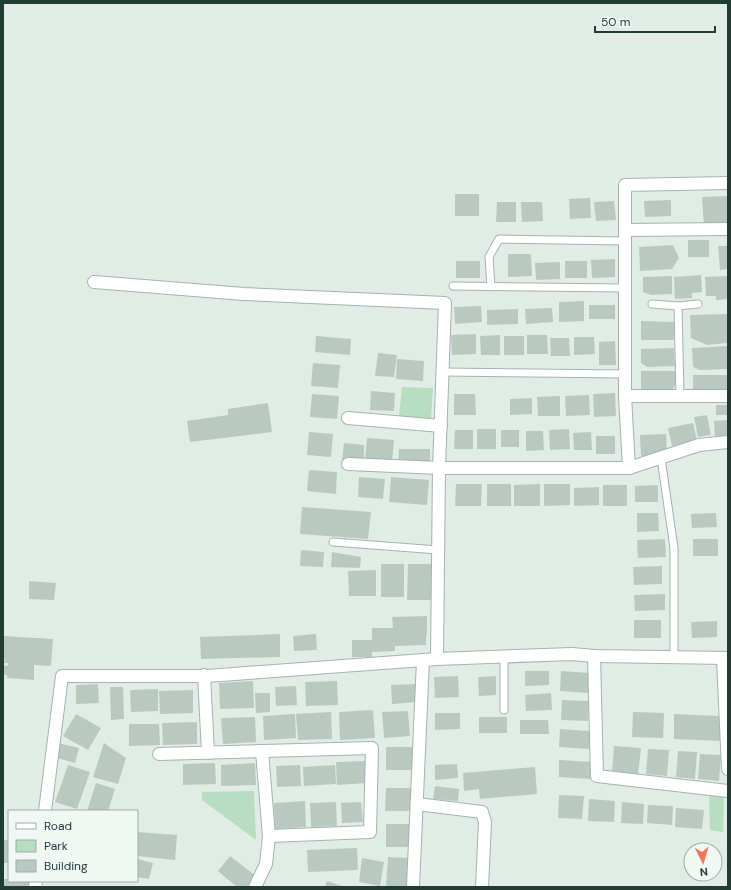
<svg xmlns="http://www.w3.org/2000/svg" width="731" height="890" font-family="'DM Sans',sans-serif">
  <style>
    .green { fill: #b9ddc1 }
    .building { fill: #b9c9c2 }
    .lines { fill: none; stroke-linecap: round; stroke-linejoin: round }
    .lane-casing { stroke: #a4b4ad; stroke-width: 9 }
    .street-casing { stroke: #a4b4ad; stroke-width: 14 }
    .lane { stroke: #fff; stroke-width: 7 }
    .street { stroke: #fff; stroke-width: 12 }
  </style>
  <rect width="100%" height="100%" fill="#e1ece6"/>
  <!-- green -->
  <g class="green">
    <polygon points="402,387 433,388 431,418 399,416"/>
    <polygon points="254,791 256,840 202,800 202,792"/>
    <polygon points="709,796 724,796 723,832 710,830"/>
  </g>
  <!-- building -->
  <g class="building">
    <rect x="455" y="194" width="24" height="22"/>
    <polygon points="728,196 728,225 704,227 702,197"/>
    <polygon points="590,198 591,218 570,219 569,199"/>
    <polygon points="671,200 671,216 645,217 644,201"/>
    <polygon points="614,201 616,220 596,221 594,202"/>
    <polygon points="497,202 516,202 516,222 496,222"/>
    <polygon points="521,202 542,202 543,221 522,222"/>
    <rect x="688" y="240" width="21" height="17"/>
    <polygon points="673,245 679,258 672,269 640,271 639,247"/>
    <polygon points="718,246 728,246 728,269 720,270"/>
    <polygon points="508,254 531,254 532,276 508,277"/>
    <polygon points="615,259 615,277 592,278 591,260"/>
    <rect x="456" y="261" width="24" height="17"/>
    <rect x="565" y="261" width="22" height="17"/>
    <polygon points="560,262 560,279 536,280 535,263"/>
    <polygon points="701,275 702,292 692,293 692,298 675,299 674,277"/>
    <polygon points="672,276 672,294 651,295 643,292 643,277"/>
    <polygon points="728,276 728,299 716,300 716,296 706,296 705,277"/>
    <polygon points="584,301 584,321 559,322 559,302"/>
    <rect x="589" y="305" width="26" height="14"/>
    <polygon points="481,306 482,322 455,324 454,307"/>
    <polygon points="552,308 553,322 526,324 525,309"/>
    <polygon points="518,309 518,324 487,325 487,310"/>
    <polygon points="728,314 728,341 726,343 707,345 691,338 690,315"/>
    <polygon points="641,321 674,322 674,340 641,340"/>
    <polygon points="476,334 476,354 452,355 451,335"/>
    <polygon points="500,335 500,355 481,355 480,336"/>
    <polygon points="527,335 547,335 548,354 527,354"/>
    <polygon points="316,336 351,339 350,355 315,352"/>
    <rect x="504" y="336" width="20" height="19"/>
    <polygon points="574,337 594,337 595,354 574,355"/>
    <polygon points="550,338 569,338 570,356 551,356"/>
    <polygon points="615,341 616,365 599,365 599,342"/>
    <polygon points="728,346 728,369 700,370 693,367 692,348"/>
    <polygon points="674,348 675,366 647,367 641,363 641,349"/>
    <polygon points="378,353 397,355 394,377 375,376"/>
    <polygon points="397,359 424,361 423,381 396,379"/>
    <polygon points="313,363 340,365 338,388 311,386"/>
    <polygon points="641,371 676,371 676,385 669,393 641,391"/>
    <polygon points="693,375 728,375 728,393 693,390"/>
    <polygon points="371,391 395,393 394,411 370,410"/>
    <polygon points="615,393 616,416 594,417 593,394"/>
    <polygon points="312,394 339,396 337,419 310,417"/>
    <polygon points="454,394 475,394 476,415 454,415"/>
    <polygon points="589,395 590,415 566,416 565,396"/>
    <polygon points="560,396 560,416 538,416 537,397"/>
    <polygon points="532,398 532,414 510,415 510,399"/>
    <polygon points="268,403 272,432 190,442 187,421 228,415 228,409"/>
    <rect x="716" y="405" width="12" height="10"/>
    <polygon points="707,415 711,435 698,437 694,417"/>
    <polygon points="728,420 728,440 715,441 714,421"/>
    <polygon points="693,423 697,441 672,446 668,428"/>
    <rect x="477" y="429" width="19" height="20"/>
    <polygon points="569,429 570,449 550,450 549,430"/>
    <polygon points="455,430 473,430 473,449 454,449"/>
    <rect x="501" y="430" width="18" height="17"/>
    <polygon points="526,431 543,431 544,450 526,451"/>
    <polygon points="309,432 333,434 331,457 307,455"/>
    <polygon points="591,432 592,450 574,450 573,433"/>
    <polygon points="666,434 667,451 645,460 641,455 640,435"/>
    <rect x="596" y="436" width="19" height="18"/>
    <polygon points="367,438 394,440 392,461 365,459"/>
    <polygon points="344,443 364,445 364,460 342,460"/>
    <polygon points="399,449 430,449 430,464 398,464"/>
    <polygon points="309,470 337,472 336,494 307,491"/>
    <polygon points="359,477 385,479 383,499 358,497"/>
    <polygon points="391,477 429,480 427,505 389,502"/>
    <polygon points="456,484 482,484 481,506 455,506"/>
    <rect x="487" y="484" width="24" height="22"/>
    <polygon points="540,484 540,506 514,506 514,485"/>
    <polygon points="544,484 570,484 570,505 544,506"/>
    <rect x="603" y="485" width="24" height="21"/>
    <polygon points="658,485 658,502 635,502 635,486"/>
    <polygon points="599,487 599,505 574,506 574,488"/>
    <polygon points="302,507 371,512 368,539 300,534"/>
    <polygon points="637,513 658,513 659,531 637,532"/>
    <polygon points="716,513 717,527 692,528 691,514"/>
    <polygon points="665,539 666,557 638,558 637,540"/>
    <rect x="693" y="539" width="25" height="17"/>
    <polygon points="301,550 324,552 323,567 300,566"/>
    <polygon points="332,552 361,557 360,568 331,567"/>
    <rect x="381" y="564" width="23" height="33"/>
    <polygon points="408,564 432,564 431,574 434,580 433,595 430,600 407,600"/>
    <polygon points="662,566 662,584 634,585 633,567"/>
    <polygon points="376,570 376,596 349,596 348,571"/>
    <polygon points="29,581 56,583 54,600 29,599"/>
    <polygon points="665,594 665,610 635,611 634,595"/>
    <polygon points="427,616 427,635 426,635 426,645 395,646 395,651 372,652 372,657 352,657 352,640 372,640 372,628 393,628 392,617"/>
    <rect x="634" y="620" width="27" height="18"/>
    <polygon points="717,621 717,637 692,638 691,622"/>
    <polygon points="280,634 280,657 201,659 200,637"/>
    <polygon points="316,634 317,650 294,651 293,636"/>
    <polygon points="3,636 53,639 51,666 34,665 34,680 7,678 7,675 3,675 3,665 8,666 8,663 4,663 5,659 3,659"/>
    <polygon points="525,671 549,671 549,685 525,686"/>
    <polygon points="561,671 589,673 588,693 560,691"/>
    <polygon points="458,676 459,697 435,698 434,677"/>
    <polygon points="496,676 496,695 479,696 478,677"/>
    <polygon points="253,681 254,708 220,709 219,683"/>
    <polygon points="337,681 338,705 306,706 305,682"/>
    <polygon points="98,684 99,703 76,704 76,685"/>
    <polygon points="417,684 418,702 392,704 391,685"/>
    <polygon points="296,686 297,705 276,706 275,687"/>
    <polygon points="110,687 123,687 124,719 111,720"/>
    <polygon points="158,689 158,711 131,712 130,690"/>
    <polygon points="193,690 193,713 160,714 159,691"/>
    <polygon points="255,693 270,693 270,712 256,713"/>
    <polygon points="551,693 552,710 526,711 525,695"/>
    <polygon points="562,700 589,701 588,721 561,720"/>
    <polygon points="373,710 375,738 340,740 339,712"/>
    <polygon points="408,711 410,736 384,738 382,712"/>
    <polygon points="331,712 332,739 298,740 296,714"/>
    <polygon points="633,712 664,713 663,738 632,737"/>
    <polygon points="435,713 460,713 460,729 435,730"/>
    <polygon points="76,714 101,728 88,750 63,736"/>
    <polygon points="295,714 296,738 264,740 263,716"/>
    <polygon points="674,714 720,716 720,741 674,739"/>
    <polygon points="255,717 256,742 223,744 221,718"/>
    <rect x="479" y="717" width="28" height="16"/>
    <polygon points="520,720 548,720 549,734 520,734"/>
    <polygon points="197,722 197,744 163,745 162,723"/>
    <polygon points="129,724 159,724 160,745 129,746"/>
    <polygon points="560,729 590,731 589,749 559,747"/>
    <polygon points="58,743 79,748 75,763 54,757"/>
    <polygon points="104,743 126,758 118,784 93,777"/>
    <polygon points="614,746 641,748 638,774 612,772"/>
    <rect x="386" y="747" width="27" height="23"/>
    <polygon points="648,749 669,750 667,776 646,774"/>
    <polygon points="678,751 697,752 695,779 676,777"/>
    <polygon points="700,754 721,755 719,781 698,779"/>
    <polygon points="559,760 592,762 591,779 559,777"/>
    <polygon points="367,761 368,783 337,785 336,762"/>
    <polygon points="215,763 216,784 183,785 183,764"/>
    <polygon points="255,763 256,785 221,786 221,765"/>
    <polygon points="457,764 458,778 435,780 435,765"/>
    <polygon points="68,765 90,772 77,809 55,802"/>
    <polygon points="300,765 301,786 277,787 276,766"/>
    <polygon points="335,765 336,784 304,786 303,767"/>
    <polygon points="535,767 537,794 480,799 479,789 464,791 463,773"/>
    <polygon points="96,783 115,789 108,811 87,811"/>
    <polygon points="435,786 459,789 458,801 433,799"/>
    <polygon points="386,788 413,788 413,811 385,811"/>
    <polygon points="559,795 584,796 582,819 558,818"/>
    <polygon points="589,799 615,801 614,822 588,821"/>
    <polygon points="305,801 306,827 275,829 274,803"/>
    <polygon points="336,802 337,826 311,827 310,803"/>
    <polygon points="361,802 363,822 342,823 341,803"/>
    <polygon points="622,802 644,804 643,824 621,823"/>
    <polygon points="648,805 673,806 672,825 647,823"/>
    <polygon points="676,808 704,810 702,829 675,827"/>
    <rect x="386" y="824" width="26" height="23"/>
    <polygon points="137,832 177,835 175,860 137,856"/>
    <polygon points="4,840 9,840 9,863 3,863"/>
    <polygon points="357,848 358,870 308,872 307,850"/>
    <polygon points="230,856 256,876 247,887 237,887 218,871"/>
    <polygon points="388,857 409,858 407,887 386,887"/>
    <polygon points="362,858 384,862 380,886 359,882"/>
    <polygon points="137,859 153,863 149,879 137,877"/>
    <polygon points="3,879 9,879 9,881 31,881 30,887 3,887"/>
    <polygon points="327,881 345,887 325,887"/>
  </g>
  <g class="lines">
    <defs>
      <g id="lane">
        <polyline points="453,286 625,288"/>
        <polyline points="491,287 489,257 499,239 625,241"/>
        <polyline points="652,304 678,306 698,304"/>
        <polyline points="678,306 680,396"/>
        <polyline points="443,372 625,374"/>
        <polyline points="661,458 674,548 674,658"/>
        <polyline points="333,542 438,550"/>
        <polyline points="504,657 504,710"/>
      </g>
      <g id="street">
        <polyline points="625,230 728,229"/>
        <polyline points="94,282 244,294 445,303 439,468 437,659"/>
        <polyline points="625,396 625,185 728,183"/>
        <polyline points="348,418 441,426"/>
        <polyline points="348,464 439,468 629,468 699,445 728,442"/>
        <polyline points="629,468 625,396 728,396"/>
        <polyline points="594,656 597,776 728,791"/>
        <polyline points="723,659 728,769"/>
        <polyline points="204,675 208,753"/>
        <polyline points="159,754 372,748 370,832 269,836"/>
        <polyline points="417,804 482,812 485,822 482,887"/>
        <polyline points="45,811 62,676 207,676 437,659 572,654 594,656 728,658"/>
        <polyline points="35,887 36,881"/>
        <polyline points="255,887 266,864 269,836 262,751"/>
        <polyline points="413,887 423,660"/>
      </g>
    </defs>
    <!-- lane casing -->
    <use href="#lane" class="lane-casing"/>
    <!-- street casing -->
    <use href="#street" class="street-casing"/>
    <!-- lane -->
    <use href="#lane" class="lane"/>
    <!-- street -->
    <use href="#street" class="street"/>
  </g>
  <!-- border -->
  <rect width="731" height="890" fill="none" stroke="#213d33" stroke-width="8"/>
  <!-- legend -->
  <rect x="8" y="810" width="130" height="72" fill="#f1f8f4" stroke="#9eada7"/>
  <rect x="16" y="823" width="20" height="6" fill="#ffffff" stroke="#9eada7"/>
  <text x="44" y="830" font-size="12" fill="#213d33">Road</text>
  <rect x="16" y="840" width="20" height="12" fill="#b9ddc1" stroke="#9eada7"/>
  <text x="44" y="850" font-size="12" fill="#213d33">Park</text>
  <rect x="16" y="860" width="20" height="12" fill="#b9c9c2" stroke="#9eada7"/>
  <text x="44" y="870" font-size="12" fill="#213d33">Building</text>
  <!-- north arrow -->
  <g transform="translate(703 862) rotate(175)"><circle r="19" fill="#f1f8f4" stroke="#9eada7"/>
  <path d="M0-3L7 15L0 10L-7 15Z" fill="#f47457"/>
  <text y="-6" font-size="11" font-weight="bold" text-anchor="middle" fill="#213d33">N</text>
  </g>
  <!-- scale -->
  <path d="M595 26v6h120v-6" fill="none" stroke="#213d33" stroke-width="2"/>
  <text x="601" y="26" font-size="12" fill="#213d33" stroke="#f1f8f4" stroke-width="3" paint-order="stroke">50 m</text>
</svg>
